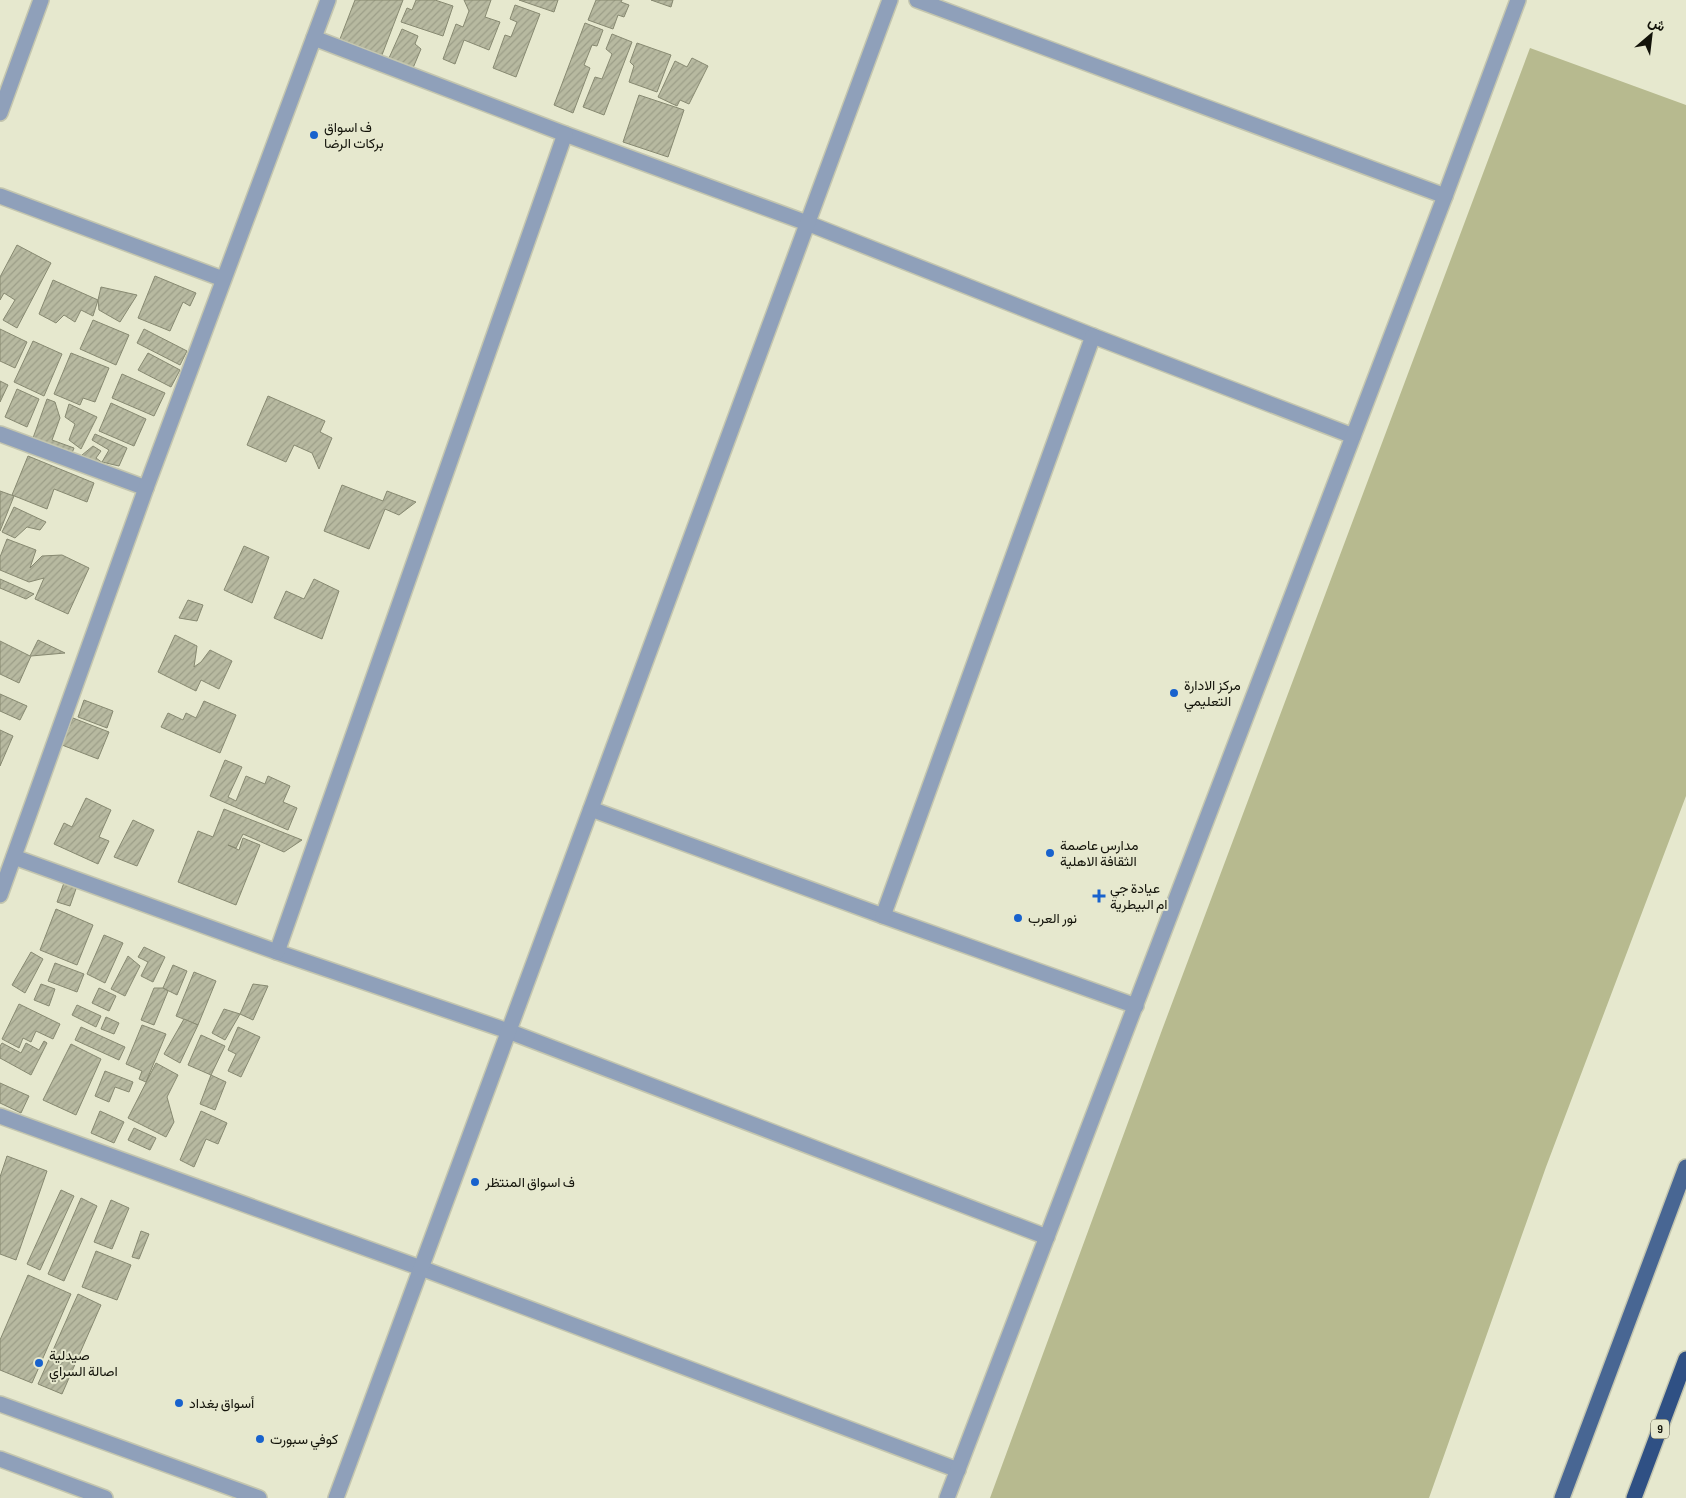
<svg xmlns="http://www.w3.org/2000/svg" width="1686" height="1498" font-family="'Sofia Sans Condensed',Vazirmatn,sans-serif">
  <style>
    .green { fill: #b7ba8f }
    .building { fill: url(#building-hatch); stroke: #878971 }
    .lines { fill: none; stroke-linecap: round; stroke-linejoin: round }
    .minor-casing { stroke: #c4c6af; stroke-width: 18 }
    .major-casing { stroke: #c4c6af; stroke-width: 18 }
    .highway-casing { stroke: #c4c6af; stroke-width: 18 }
    .minor { stroke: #8fa0ba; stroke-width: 15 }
    .major { stroke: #486693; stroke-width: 15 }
    .highway { stroke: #2f5084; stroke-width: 15 }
    .poi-dot { fill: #1862cd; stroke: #e6e8ce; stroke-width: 2 }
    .labels { text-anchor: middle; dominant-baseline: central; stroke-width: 4; stroke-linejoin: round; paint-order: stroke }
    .shield { fill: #e6e8ce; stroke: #525345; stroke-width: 1 }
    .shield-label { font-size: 12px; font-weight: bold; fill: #13130a }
    .poi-label { font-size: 14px; fill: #13130a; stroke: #e6e8ce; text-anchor: start }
  </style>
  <defs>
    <pattern id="building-hatch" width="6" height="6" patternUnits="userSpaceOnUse" patternTransform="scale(1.25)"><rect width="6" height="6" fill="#b7b9a0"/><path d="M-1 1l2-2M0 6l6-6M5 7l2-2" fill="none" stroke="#9c9e88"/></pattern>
  </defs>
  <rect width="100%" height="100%" fill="#e6e8ce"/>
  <!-- green -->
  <polygon class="green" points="1530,48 1686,105 1686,796 1546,1167 1429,1498 990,1498 1162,1030"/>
  <!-- building -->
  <g class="building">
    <polygon points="355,0 403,0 382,55 340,39"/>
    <polygon points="416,0 435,0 453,6 443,36 401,22 407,8 412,10"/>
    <polygon points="464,0 491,0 485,17 500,22 489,50 464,40 455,64 443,59 456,24 463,27 469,11"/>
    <polygon points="519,0 558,0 554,12"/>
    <polygon points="596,0 622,0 621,2 629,5 624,17 618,15 613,29 588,20"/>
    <polygon points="651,0 673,0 671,7"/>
    <polygon points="515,5 540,14 516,77 493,68 505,35 511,37 517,22 510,19"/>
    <polygon points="585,23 603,30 597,46 592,45 584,65 590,68 573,113 554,105"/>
    <polygon points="402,29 418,36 415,44 421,49 413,68 389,58"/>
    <polygon points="612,34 632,42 604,115 583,107 595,77 602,79 612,54 606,49"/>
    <polygon points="637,43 671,55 657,92 629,82 634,66 630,62"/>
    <polygon points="692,58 708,66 689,104 680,100 677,106 658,97 675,61 687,67"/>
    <polygon points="639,95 684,110 668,157 623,142"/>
    <polygon points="17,245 51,263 17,328 3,320 15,300 4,293 0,300 0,277"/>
    <polygon points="155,276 196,293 190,306 183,302 170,331 138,318"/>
    <polygon points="53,280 98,300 93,316 81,310 75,322 64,315 56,323 39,314"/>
    <polygon points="101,287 137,295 120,322 99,310 98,300"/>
    <polygon points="93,320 129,335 116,365 80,349"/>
    <polygon points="0,329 27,342 15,368 0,361"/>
    <polygon points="144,329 187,351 180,365 137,343"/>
    <polygon points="33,341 62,354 44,396 14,382"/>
    <polygon points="71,353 109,368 95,402 83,398 80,405 54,394"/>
    <polygon points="148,353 180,370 171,387 138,370"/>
    <polygon points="122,374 165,393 154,416 112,398"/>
    <polygon points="0,381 8,385 0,402"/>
    <polygon points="17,389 39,399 27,427 5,417"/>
    <polygon points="268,396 325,421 320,432 332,438 319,469 312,453 294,445 286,462 247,445"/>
    <polygon points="47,399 55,402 60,418 52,440 74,448 72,453 33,438"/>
    <polygon points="111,403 146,419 134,446 99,431"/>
    <polygon points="69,404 97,417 81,449 69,440 75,424 65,417"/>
    <polygon points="95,434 127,448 119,466 102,462 109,450 92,440"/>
    <polygon points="93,446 101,451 96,458 111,469 82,455"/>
    <polygon points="28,456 94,483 87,502 54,489 47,509 12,495"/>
    <polygon points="342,485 383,501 387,491 416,502 399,515 385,509 369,549 324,531"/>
    <polygon points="0,491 14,496 0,531"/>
    <polygon points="14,507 46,522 40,530 27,527 15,538 2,532"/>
    <polygon points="7,539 36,550 30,568 42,556 62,555 89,568 68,614 35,599 44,578 29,582 0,570 0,557"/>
    <polygon points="244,546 269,557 252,603 224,590"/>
    <polygon points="0,579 34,594 26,599 0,588"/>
    <polygon points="314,579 339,591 322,639 274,618 286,591 304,599"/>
    <polygon points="188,600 203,605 197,621 179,618"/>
    <polygon points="175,635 197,646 194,667 201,662 210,650 232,661 219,689 201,680 196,691 158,672"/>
    <polygon points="38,640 65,653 31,656 19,683 0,674 0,641 30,656"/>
    <polygon points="0,694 27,706 20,720 0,711"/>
    <polygon points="84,700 113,711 107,728 78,717"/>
    <polygon points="204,701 236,715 220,753 161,727 168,713 183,720 186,713 196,718"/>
    <polygon points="73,718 109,732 98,759 62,745"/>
    <polygon points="0,730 13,736 0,766"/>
    <polygon points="225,760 242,767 228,797 236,801 246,776 265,784 268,776 290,786 283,802 297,808 288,830 210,796"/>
    <polygon points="86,798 111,810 99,837 109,841 98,864 54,844 64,823 72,827"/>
    <polygon points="224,809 302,840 284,852 243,834 236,848 228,845 239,850 243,838 260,845 236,905 178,882 198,831 213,837"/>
    <polygon points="133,820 154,830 137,866 114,857"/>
    <polygon points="65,880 78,883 70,906 57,902"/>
    <polygon points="56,909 93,925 77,965 40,950"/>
    <polygon points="104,935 123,943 105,983 87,974"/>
    <polygon points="144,947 165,957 153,982 141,976 148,962 138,957"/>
    <polygon points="31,952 43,959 25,993 12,985"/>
    <polygon points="128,956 140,966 125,996 111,989"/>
    <polygon points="55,963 84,974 77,992 48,981"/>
    <polygon points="173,965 187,971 177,995 163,988"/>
    <polygon points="194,972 216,981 198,1025 176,1016"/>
    <polygon points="41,984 55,989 49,1006 34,1000"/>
    <polygon points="253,984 268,986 253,1020 240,1014"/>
    <polygon points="99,988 116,996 109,1011 92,1003"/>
    <polygon points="154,988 163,988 168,991 154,1025 141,1020"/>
    <polygon points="19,1004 60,1024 53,1039 36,1031 31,1042 23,1038 19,1048 2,1039"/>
    <polygon points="77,1005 101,1016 96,1027 72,1015"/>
    <polygon points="224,1009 240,1014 225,1040 212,1033"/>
    <polygon points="106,1017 119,1023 114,1034 101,1029"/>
    <polygon points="184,1019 198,1025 180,1063 164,1054"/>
    <polygon points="142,1025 166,1034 146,1082 139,1079 142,1071 126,1064"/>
    <polygon points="81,1027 125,1047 119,1060 75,1040"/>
    <polygon points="238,1027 260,1037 241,1077 228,1071 236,1054 228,1050"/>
    <polygon points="201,1035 225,1046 211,1075 188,1065"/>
    <polygon points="44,1041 47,1043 31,1075 0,1058 0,1046 2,1043 21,1053 26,1043 39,1050"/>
    <polygon points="71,1044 101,1059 76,1115 43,1100"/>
    <polygon points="156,1063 178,1075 167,1097 174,1122 166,1137 128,1118"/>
    <polygon points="105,1071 133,1082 129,1092 115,1087 109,1102 95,1096"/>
    <polygon points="211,1075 226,1082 215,1110 200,1104"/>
    <polygon points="0,1083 29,1096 21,1113 0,1103"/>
    <polygon points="100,1111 124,1122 114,1143 91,1133"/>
    <polygon points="201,1111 227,1123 218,1144 206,1139 194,1167 180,1160"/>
    <polygon points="134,1128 156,1138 150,1150 128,1140"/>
    <polygon points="7,1156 47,1171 16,1260 0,1254 0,1177"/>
    <polygon points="61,1190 74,1196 40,1270 27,1264"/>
    <polygon points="81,1198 97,1206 64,1281 48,1274"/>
    <polygon points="111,1200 129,1208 112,1249 94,1242"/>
    <polygon points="141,1231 149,1234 139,1259 132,1257"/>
    <polygon points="96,1251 131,1265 117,1300 82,1287"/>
    <polygon points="28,1275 71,1294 32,1383 0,1370 0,1340"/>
    <polygon points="78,1294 101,1305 62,1394 38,1384"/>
  </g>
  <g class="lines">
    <defs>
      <g id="minor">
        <polyline points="917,0 1445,196"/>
        <polyline points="314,38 565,134 807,223 1093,336 1353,436"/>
        <polyline points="0,113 41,0"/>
        <polyline points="0,196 223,279"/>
        <polyline points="0,434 146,488"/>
        <polyline points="591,809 883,916 1136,1006"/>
        <polyline points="14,857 277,952 508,1031 1047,1237"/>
        <polyline points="0,895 146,488 328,0"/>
        <polyline points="883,916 1093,336"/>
        <polyline points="277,952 565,134"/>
        <polyline points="0,1116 421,1268 958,1470"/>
        <polyline points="0,1404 259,1498"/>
        <polyline points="0,1459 105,1498"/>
        <polyline points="336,1498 890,0"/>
        <polyline points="947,1498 1445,196 1518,0"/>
      </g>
      <polyline id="major" points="1562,1498 1686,1167"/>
      <polyline id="highway" points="1634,1498 1686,1359"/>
    </defs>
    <!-- minor casing -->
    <use href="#minor" class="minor-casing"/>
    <!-- major casing -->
    <use href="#major" class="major-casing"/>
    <!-- highway casing -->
    <use href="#highway" class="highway-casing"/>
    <!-- minor -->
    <use href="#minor" class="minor"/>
    <!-- major -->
    <use href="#major" class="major"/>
    <!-- highway -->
    <use href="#highway" class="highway"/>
  </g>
  <!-- markers -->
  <g class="poi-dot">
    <circle cx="314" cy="135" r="5"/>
    <circle cx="1174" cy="693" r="5"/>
    <circle cx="1050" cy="853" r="5"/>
    <path d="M1096.5 888.5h5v5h5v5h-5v5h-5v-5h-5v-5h5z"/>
    <circle cx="1018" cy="918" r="5"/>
    <circle cx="475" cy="1182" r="5"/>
    <circle cx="39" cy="1363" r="5"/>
    <circle cx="179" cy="1403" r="5"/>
    <circle cx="260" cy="1439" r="5"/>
  </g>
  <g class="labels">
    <!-- shield labels -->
    <rect class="shield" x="1651" y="1419.5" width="18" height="19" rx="4"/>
    <g class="shield-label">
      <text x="1660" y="1429">9</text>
    </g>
    <!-- poi labels -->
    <g class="poi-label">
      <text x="324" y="127">ف اسواق<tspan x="324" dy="16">بركات الرضا</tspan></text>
      <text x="1184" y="685">مركز الادارة<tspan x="1184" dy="16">التعليمي</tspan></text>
      <text x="1060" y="845">مدارس عاصمة<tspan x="1060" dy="16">الثقافة الاهلية</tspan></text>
      <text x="1110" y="888">عيادة جي<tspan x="1110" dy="16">ام البيطرية</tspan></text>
      <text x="1028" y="918">نور العرب</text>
      <text x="485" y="1182">ف اسواق المنتظر</text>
      <text x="49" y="1355">صيدلية<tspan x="49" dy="16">اصالة السراي</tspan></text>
      <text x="189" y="1403">أسواق بغداد</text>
      <text x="270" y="1439">كوفي سبورت</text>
    </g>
  </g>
  <!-- north arrow -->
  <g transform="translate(1651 35) rotate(28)" stroke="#e6e8ce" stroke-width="4" paint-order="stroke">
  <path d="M0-4L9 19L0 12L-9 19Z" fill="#13130a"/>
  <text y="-8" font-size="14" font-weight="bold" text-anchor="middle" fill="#13130a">ش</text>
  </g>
</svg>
